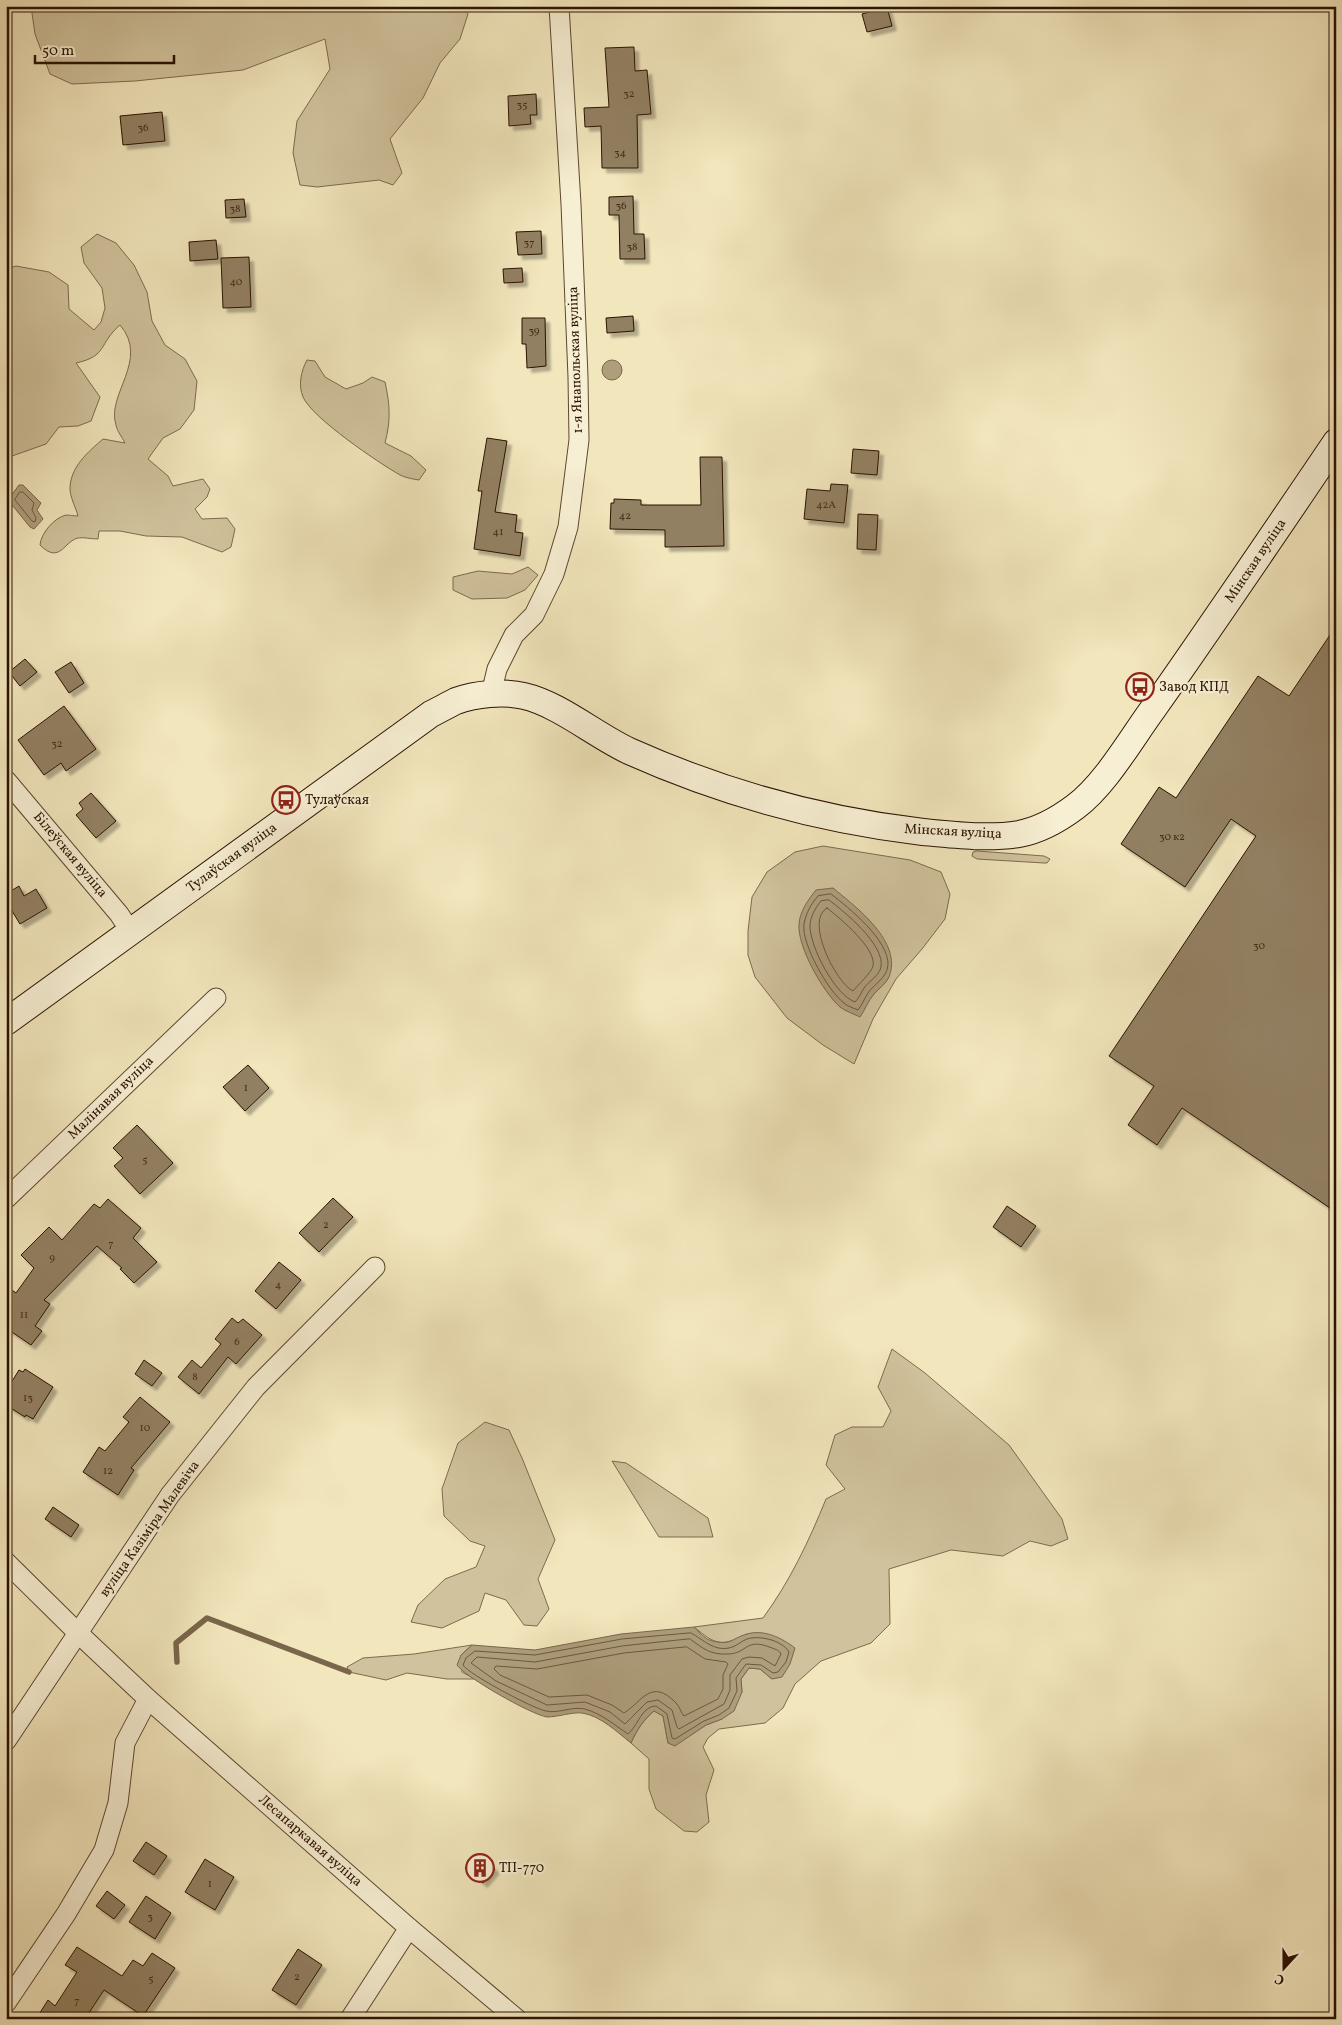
<svg xmlns="http://www.w3.org/2000/svg" width="1342" height="2025" font-family="Vollkorn,serif">
  <style>
    .green { fill: #d0c29c; stroke: #7e6a4e; fill-rule: evenodd }
    .water { fill: #ae9e7c; stroke: #7a664a }
    .lines { fill: none; stroke-linecap: round; stroke-linejoin: round }
    .shore { stroke: #6c583e; stroke-width: 1 }
    .stream { stroke: #7a664a; stroke-width: 5.5 }
    .building { fill: #928062; stroke: #2b1200; filter: url(#shadow) }
    .street-casing { stroke: #5d472f; stroke-width: 21 }
    .secondary-casing { stroke: #2b1200; stroke-width: 28 }
    .street { stroke: #f7efd3; stroke-width: 19 }
    .secondary { stroke: #f7efd3; stroke-width: 26 }
    .labels { text-anchor: middle; dominant-baseline: central; stroke-width: 4.5; stroke-linejoin: round; paint-order: stroke }
    .number-label { font-size: 11px; fill: #452e18 }
    .street-label { font-size: 14px; fill: #2b1200; stroke: #f7efd3 }
    .poi-label { font-size: 14px; fill: #2b1200; stroke: #f7efd3; text-anchor: start }
  </style>
  <defs>
    <filter id="shadow"><feDropShadow dx="4.5" dy="4.5" stdDeviation="1" flood-color="#0004"/></filter>
  </defs>
  <rect width="100%" height="100%" fill="#f2e6bc"/>
  <filter id="stains"><feTurbulence type="fractalNoise" baseFrequency=".004" numOctaves="4"/><feColorMatrix values="0 0 0 0 .2 0 0 0 0 .09 0 0 0 0 .02 0 0 0 .5 -.17"/></filter>
  <radialGradient id="worn" r=".72"><stop offset=".6" stop-color="#630" stop-opacity="0"/><stop offset="1" stop-color="#630" stop-opacity=".3"/></radialGradient>
  <!-- green -->
  <g class="green">
    <polygon points="31,6 463,6 468,14 460,39 440,63 423,98 390,139 402,173 393,185 379,180 317,187 300,185 293,153 297,121 330,69 325,39 243,70 135,81 72,84 50,74 35,34"/>
    <path d="M97 234 116 243 134 265 147 292 152 321 165 345 185 359 197 381 194 410 180 429 163 438 148 459 168 476 173 486 203 479 210 489 207 497 195 509 202 519 227 518 235 529 231 547 222 552 182 537 146 536 120 531H99L98 539C91 539 84 537 78 538 64 541 60 565 40 545 41 533 54 518 66 515 69 515 74 516 78 516 76 508 70 497 70 489 70 467 88 452 103 439L125 443C122 437 117 431 116 425 106 394 150 360 120 325 98 344 108 356 76 363L100 397 91 421 78 426 59 427 46 444 12 456 6 464V269L16 266 49 272 68 285 69 309 94 330 101 322 105 308 102 288 84 263 81 247Z"/>
    <path d="M307 360 315 361 325 377 346 389 363 383 372 377 385 382C390 405 391 420 385 443L411 456 426 470 419 480C413 479 406 478 400 475 379 463 312 418 303 397 298 385 301 371 307 360Z"/>
    <polygon points="528,567 538,575 525,590 507,598 472,599 453,590 453,577 478,571 512,574"/>
    <path d="M823 846 910 860 941 872 950 894 945 919 922 949 896 979 873 1019 854 1064 823 1045 787 1018 755 977 748 955V931L752 897 767 872 795 852ZM832 888 871 922 888 979 873 995Z"/>
    <polygon points="977,851 1044,856 1050,859 1047,863 1044,863 977,859 972,856 973,852"/>
    <path d="M892 1349 925 1373 1009 1445 1062 1519 1068 1539 1051 1546 1030 1541 1003 1556 951 1550 889 1569 890 1624 871 1643 821 1661 795 1684 783 1708 765 1723 719 1729 708 1738 703 1747 714 1770 706 1795 709 1822 697 1832 684 1831 656 1809 649 1789V1759L631 1743C637 1729 643 1721 654 1711L663 1716 668 1743 675 1745 706 1725 722 1719 742 1692 741 1679 749 1668 760 1669 772 1679 747 1634C721 1647 716 1645 694 1627L763 1618C790 1581 809 1541 826 1499L845 1489 826 1465 835 1435 852 1427H883L891 1411 878 1387Z"/>
    <polygon points="485,1422 509,1430 522,1458 555,1540 538,1579 549,1609 537,1626 524,1625 506,1600 485,1593 479,1611 442,1628 411,1622 418,1605 445,1579 476,1567 485,1546 470,1541 444,1516 442,1489 458,1443"/>
    <polygon points="612,1461 626,1463 708,1518 713,1537 659,1537"/>
    <polygon points="472,1645 461,1655 462,1672 475,1679 447,1679 407,1673 386,1680 349,1672 347,1667 363,1658 414,1654"/>
  </g>
  <!-- water -->
  <g class="water">
    <circle cx="612" cy="370" r="10"/>
    <polygon points="19,485 23,485 41,503 37,510 43,519 34,529 30,527 8,500"/>
    <path d="M833 888C856 907 903 942 889 977 886 984 879 988 874 994 868 1001 865 1010 860 1017 854 1014 845 1011 840 1007 823 992 797 946 799 924 800 911 808 900 816 890Z"/>
    <path d="M694 1627C699 1632 706 1640 713 1641 731 1646 732 1638 747 1634 764 1629 782 1638 795 1648L790 1664 782 1677 772 1679 760 1669 749 1668 741 1679 742 1692 734 1711 722 1719 706 1725 675 1746 668 1743 663 1716 654 1711C643 1720 637 1730 631 1743 617 1732 601 1716 582 1713 571 1712 558 1717 547 1717 532 1715 465 1677 457 1665L461 1655 472 1645 535 1650 621 1634Z"/>
  </g>
  <g class="lines">
    <!-- shore -->
    <g class="shore">
      <polygon points="20,492 23,492 34,503 32,510 36,518 35,522 32,521 15,500"/>
      <path d="M831 894C849 908 889 940 888 965 887 978 874 984 868 993 864 999 862 1005 858 1010 853 1008 847 1006 844 1003 828 991 801 943 804 924 806 913 811 904 818 896Z"/>
      <path d="M829 900C845 912 885 945 881 967 879 976 869 981 864 988 861 993 859 998 855 1002 835 995 810 947 810 926 810 917 816 907 821 901Z"/>
      <path d="M827 908C840 918 877 949 873 966 872 972 857 986 853 991 836 983 804 920 827 908Z"/>
      <path d="M691 1633C704 1640 713 1651 729 1648 736 1647 741 1641 747 1639 759 1635 782 1640 789 1652L786 1662 778 1672 773 1673 761 1665 746 1664 736 1678 737 1691 729 1708 719 1715 704 1721 675 1739 672 1738 667 1714 656 1706C642 1706 637 1727 628 1734 613 1724 602 1714 585 1709 572 1706 558 1714 546 1711 534 1709 468 1674 463 1665L466 1658 475 1651 535 1655 622 1639Z"/>
      <path d="M690 1639C704 1649 710 1655 729 1654 748 1653 745 1637 772 1648 777 1650 779 1650 781 1654L775 1666 762 1658 749 1657 742 1659 730 1675V1690L724 1704 679 1729 677 1727 672 1710 658 1700 647 1702 625 1724 610 1712 585 1702 547 1705 496 1681 471 1663 477 1657 535 1662 622 1646Z"/>
      <path d="M687 1647 705 1659 726 1662 728 1664 723 1675V1689L718 1699 684 1716C681 1713 680 1707 676 1703 651 1677 642 1702 624 1713L612 1705 587 1695 549 1697 500 1675 494 1669 496 1666 537 1669 624 1653Z"/>
    </g>
    <!-- stream -->
    <polyline class="stream" points="177,1662 176,1643 207,1618 349,1672"/>
  </g>
  <!-- building -->
  <g class="building">
    <polygon points="887,7 892,26 867,32 862,14"/>
    <polygon points="634,47 635,71 647,70 651,114 637,115 638,168 602,168 601,126 585,127 584,108 609,107 605,48"/>
    <polygon points="536,94 537,115 530,115 531,124 509,126 508,96"/>
    <polygon points="162,112 165,141 123,145 120,116"/>
    <polygon points="633,196 634,234 644,234 645,259 620,259 619,215 609,215 609,197"/>
    <polygon points="244,199 246,217 226,218 225,200"/>
    <polygon points="541,231 542,254 518,255 516,232"/>
    <polygon points="216,240 218,259 190,261 189,242"/>
    <polygon points="249,257 251,307 223,308 221,258"/>
    <polygon points="522,268 523,282 504,283 503,269"/>
    <polygon points="633,316 634,331 607,333 606,318"/>
    <polygon points="522,318 545,318 546,366 527,368 526,344 522,344"/>
    <polygon points="487,438 507,441 495,512 517,515 515,532 523,533 520,556 474,549 482,491 478,491"/>
    <polygon points="853,449 879,451 877,475 851,473"/>
    <polygon points="700,457 722,457 724,546 665,547 665,530 610,529 611,503 614,503 614,499 641,500 641,505 701,505"/>
    <polygon points="831,484 848,485 844,523 804,519 807,489 830,491"/>
    <polygon points="858,514 878,515 876,550 857,549"/>
    <polygon points="1336,626 1336,1212 1182,1108 1157,1145 1128,1125 1154,1086 1109,1056 1256,836 1231,819 1185,887 1121,844 1159,787 1176,798 1258,676 1289,696"/>
    <polygon points="25,659 37,672 20,686 9,672"/>
    <polygon points="71,662 84,683 69,693 55,672"/>
    <polygon points="64,706 96,749 66,771 61,763 44,775 18,740"/>
    <polygon points="91,793 116,821 96,838 76,815 83,809 79,803"/>
    <polygon points="19,886 24,896 36,889 47,908 20,924 6,901 6,894"/>
    <polygon points="248,1065 269,1088 245,1111 223,1087"/>
    <polygon points="137,1125 173,1163 140,1194 114,1166 123,1158 113,1148"/>
    <polygon points="333,1198 353,1217 319,1252 299,1233"/>
    <polygon points="108,1199 141,1228 133,1238 157,1262 134,1283 120,1269 122,1268 97,1246 44,1300 50,1304 35,1326 42,1331 31,1345 6,1328 6,1286 16,1293 34,1268 21,1255 49,1227 62,1240 94,1204 100,1208"/>
    <polygon points="1007,1206 1036,1226 1021,1247 993,1227"/>
    <polygon points="279,1262 301,1280 276,1309 255,1291"/>
    <polygon points="232,1318 238,1323 243,1319 262,1335 236,1364 228,1357 199,1394 178,1377 192,1360 201,1368 221,1344 215,1339"/>
    <polygon points="144,1360 162,1373 152,1386 135,1374"/>
    <polygon points="25,1369 53,1387 33,1419 26,1415 25,1417 6,1405 6,1391 19,1370 23,1372"/>
    <polygon points="140,1397 170,1422 131,1468 134,1470 118,1495 83,1472 99,1447 105,1451 129,1422 123,1417"/>
    <polygon points="53,1507 79,1525 71,1537 45,1519"/>
    <polygon points="146,1842 167,1856 154,1875 133,1861"/>
    <polygon points="478,1854 495,1869 483,1883 465,1868"/>
    <polygon points="205,1859 234,1877 215,1910 185,1892"/>
    <polygon points="107,1891 125,1905 114,1919 96,1906"/>
    <polygon points="146,1896 171,1913 155,1939 129,1922"/>
    <polygon points="77,1947 122,1976 133,1960 143,1966 152,1953 175,1968 143,2016 104,1990 85,2019 36,2019 48,2000 55,2006 77,1972 65,1965"/>
    <polygon points="298,1949 322,1965 296,2005 272,1990"/>
  </g>
  <g class="lines">
    <defs>
      <g id="street">
        <polyline points="491,694 497,669 514,635 534,615 554,574 568,527 579,440 578,377 571,204 559,6"/>
        <polyline points="6,780 119,914 131,932"/>
        <polyline points="6,1199 216,998"/>
        <polyline points="6,1562 78,1633 148,1699 409,1928 517,2019"/>
        <polyline points="6,1741 170,1495 256,1387 375,1267"/>
        <polyline points="6,2003 66,1914 104,1850 118,1803 125,1743 148,1699"/>
        <polyline points="350,2019 409,1928"/>
      </g>
      <path id="secondary" d="M6 1022 431 714C439 710 448 705 456 701 475 694 504 691 524 696 559 704 595 735 629 751 723 793 821 820 923 832 954 835 988 839 1019 834 1040 830 1059 819 1075 807 1105 785 1131 739 1153 709 1215 621 1275 532 1336 442"/>
    </defs>
    <!-- street casing -->
    <use href="#street" class="street-casing"/>
    <!-- secondary casing -->
    <use href="#secondary" class="secondary-casing"/>
    <!-- street -->
    <use href="#street" class="street"/>
    <!-- secondary -->
    <use href="#secondary" class="secondary"/>
  </g>
  <!-- icons -->
  <defs>
    <symbol id="bus-ring" viewBox="-11 -11 22 22"><circle r="9.5" fill="#f7efd3" stroke="#8f2418" stroke-width="1.5"/><path d="M-5-6H5V4H4V6H2V4H-2V6H-4V4H-5ZM-3.5-4V0h7V-4ZM-3.5 1.2v1.5H-2V1.2ZM2 1.2v1.5H3.5V1.2Z" fill="#8f2418"/></symbol>
    <symbol id="building-ring" viewBox="-11 -11 22 22"><circle r="9.5" fill="#f7efd3" stroke="#8f2418" stroke-width="1.5"/><path d="M-4-6H4V6H1V3H-1V6H-4ZM-2.5-4.3h1.7v1.8h-1.7ZM.8-4.3h1.7v1.8H.8ZM-2.5-1h1.7V.8h-1.7ZM.8-1h1.7V.8H.8Z" fill="#8f2418"/></symbol>
  </defs>
  <g fill-rule="evenodd">
    <use href="#bus-ring" x="1124" y="671" width="32" height="32"/>
    <use href="#bus-ring" x="270" y="784" width="32" height="32"/>
    <use href="#building-ring" x="464" y="1852" width="32" height="32"/>
  </g>
  <g class="labels">
    <!-- number labels -->
    <g class="number-label">
      <text x="629" y="94">32</text>
      <text x="522" y="105">35</text>
      <text x="143" y="128">36</text>
      <text x="620" y="153">34</text>
      <text x="621" y="206">36</text>
      <text x="235" y="209">38</text>
      <text x="529" y="243">37</text>
      <text x="632" y="247">38</text>
      <text x="236" y="282">40</text>
      <text x="534" y="331">39</text>
      <text x="826" y="505">42А</text>
      <text x="625" y="516">42</text>
      <text x="498" y="532">41</text>
      <text x="57" y="744">32</text>
      <text x="1172" y="837">30 к2</text>
      <text x="1259" y="946">30</text>
      <text x="246" y="1088">1</text>
      <text x="145" y="1160">5</text>
      <text x="326" y="1225">2</text>
      <text x="111" y="1244">7</text>
      <text x="52" y="1258">9</text>
      <text x="278" y="1285">4</text>
      <text x="24" y="1315">11</text>
      <text x="237" y="1342">6</text>
      <text x="195" y="1377">8</text>
      <text x="28" y="1398">13</text>
      <text x="145" y="1428">10</text>
      <text x="108" y="1471">12</text>
      <text x="210" y="1884">1</text>
      <text x="150" y="1917">3</text>
      <text x="297" y="1977">2</text>
      <text x="151" y="1979">5</text>
      <text x="77" y="2001">7</text>
    </g>
    <!-- street labels -->
    <g class="street-label">
      <text transform="translate(576 360) rotate(-92)">1-я Янапольская вуліца</text>
      <text transform="translate(1256 561) rotate(-56)">Мінская вуліца</text>
      <text transform="translate(953 832) rotate(3)">Мінская вуліца</text>
      <text transform="translate(70 855) rotate(50)">Білеўская вуліца</text>
      <text transform="translate(232 858) rotate(-36)">Тулаўская вуліца</text>
      <text transform="translate(111 1098) rotate(-44)">Малінавая вуліца</text>
      <text transform="translate(150 1529) rotate(-55)">вуліца Казіміра Малевіча</text>
      <text transform="translate(310 1841) rotate(41)">Лесапаркавая вуліца</text>
    </g>
    <!-- poi labels -->
    <g class="poi-label">
      <text x="1159" y="687">Завод КПД</text>
      <text x="305" y="800">Тулаўская</text>
      <text x="499" y="1868">ТП-770</text>
    </g>
  </g>
  <!-- margin -->
  <rect width="1342" height="2025" fill="none" stroke="#f2e6bc" stroke-width="25"/>
  <rect x="8" y="8" width="1327" height="2010" fill="none" stroke="#2b1200" stroke-width="2.5"/>
  <rect x="12" y="12" width="1317" height="2000" fill="none" stroke="#2b1200"/>
  <!-- north arrow -->
  <g transform="translate(1284 1968) rotate(201)" stroke="#f7efd3" stroke-width="4" paint-order="stroke">
  <path d="M0-4L9 19L0 12L-9 19Z" fill="#2b1200"/>
  <text y="-8" font-size="14" font-weight="bold" text-anchor="middle" fill="#2b1200">С</text>
  </g>
  <!-- scale -->
  <path d="M35 55v8h139v-8" fill="none" stroke="#2b1200" stroke-width="2.5"/>
  <text x="42" y="55" font-size="15" fill="#2b1200" stroke="#f7efd3" stroke-width="4" paint-order="stroke">50 m</text>
  <rect width="100%" height="100%" filter="url(#stains)"/>
  <rect width="100%" height="100%" fill="url(#worn)"/>
</svg>
